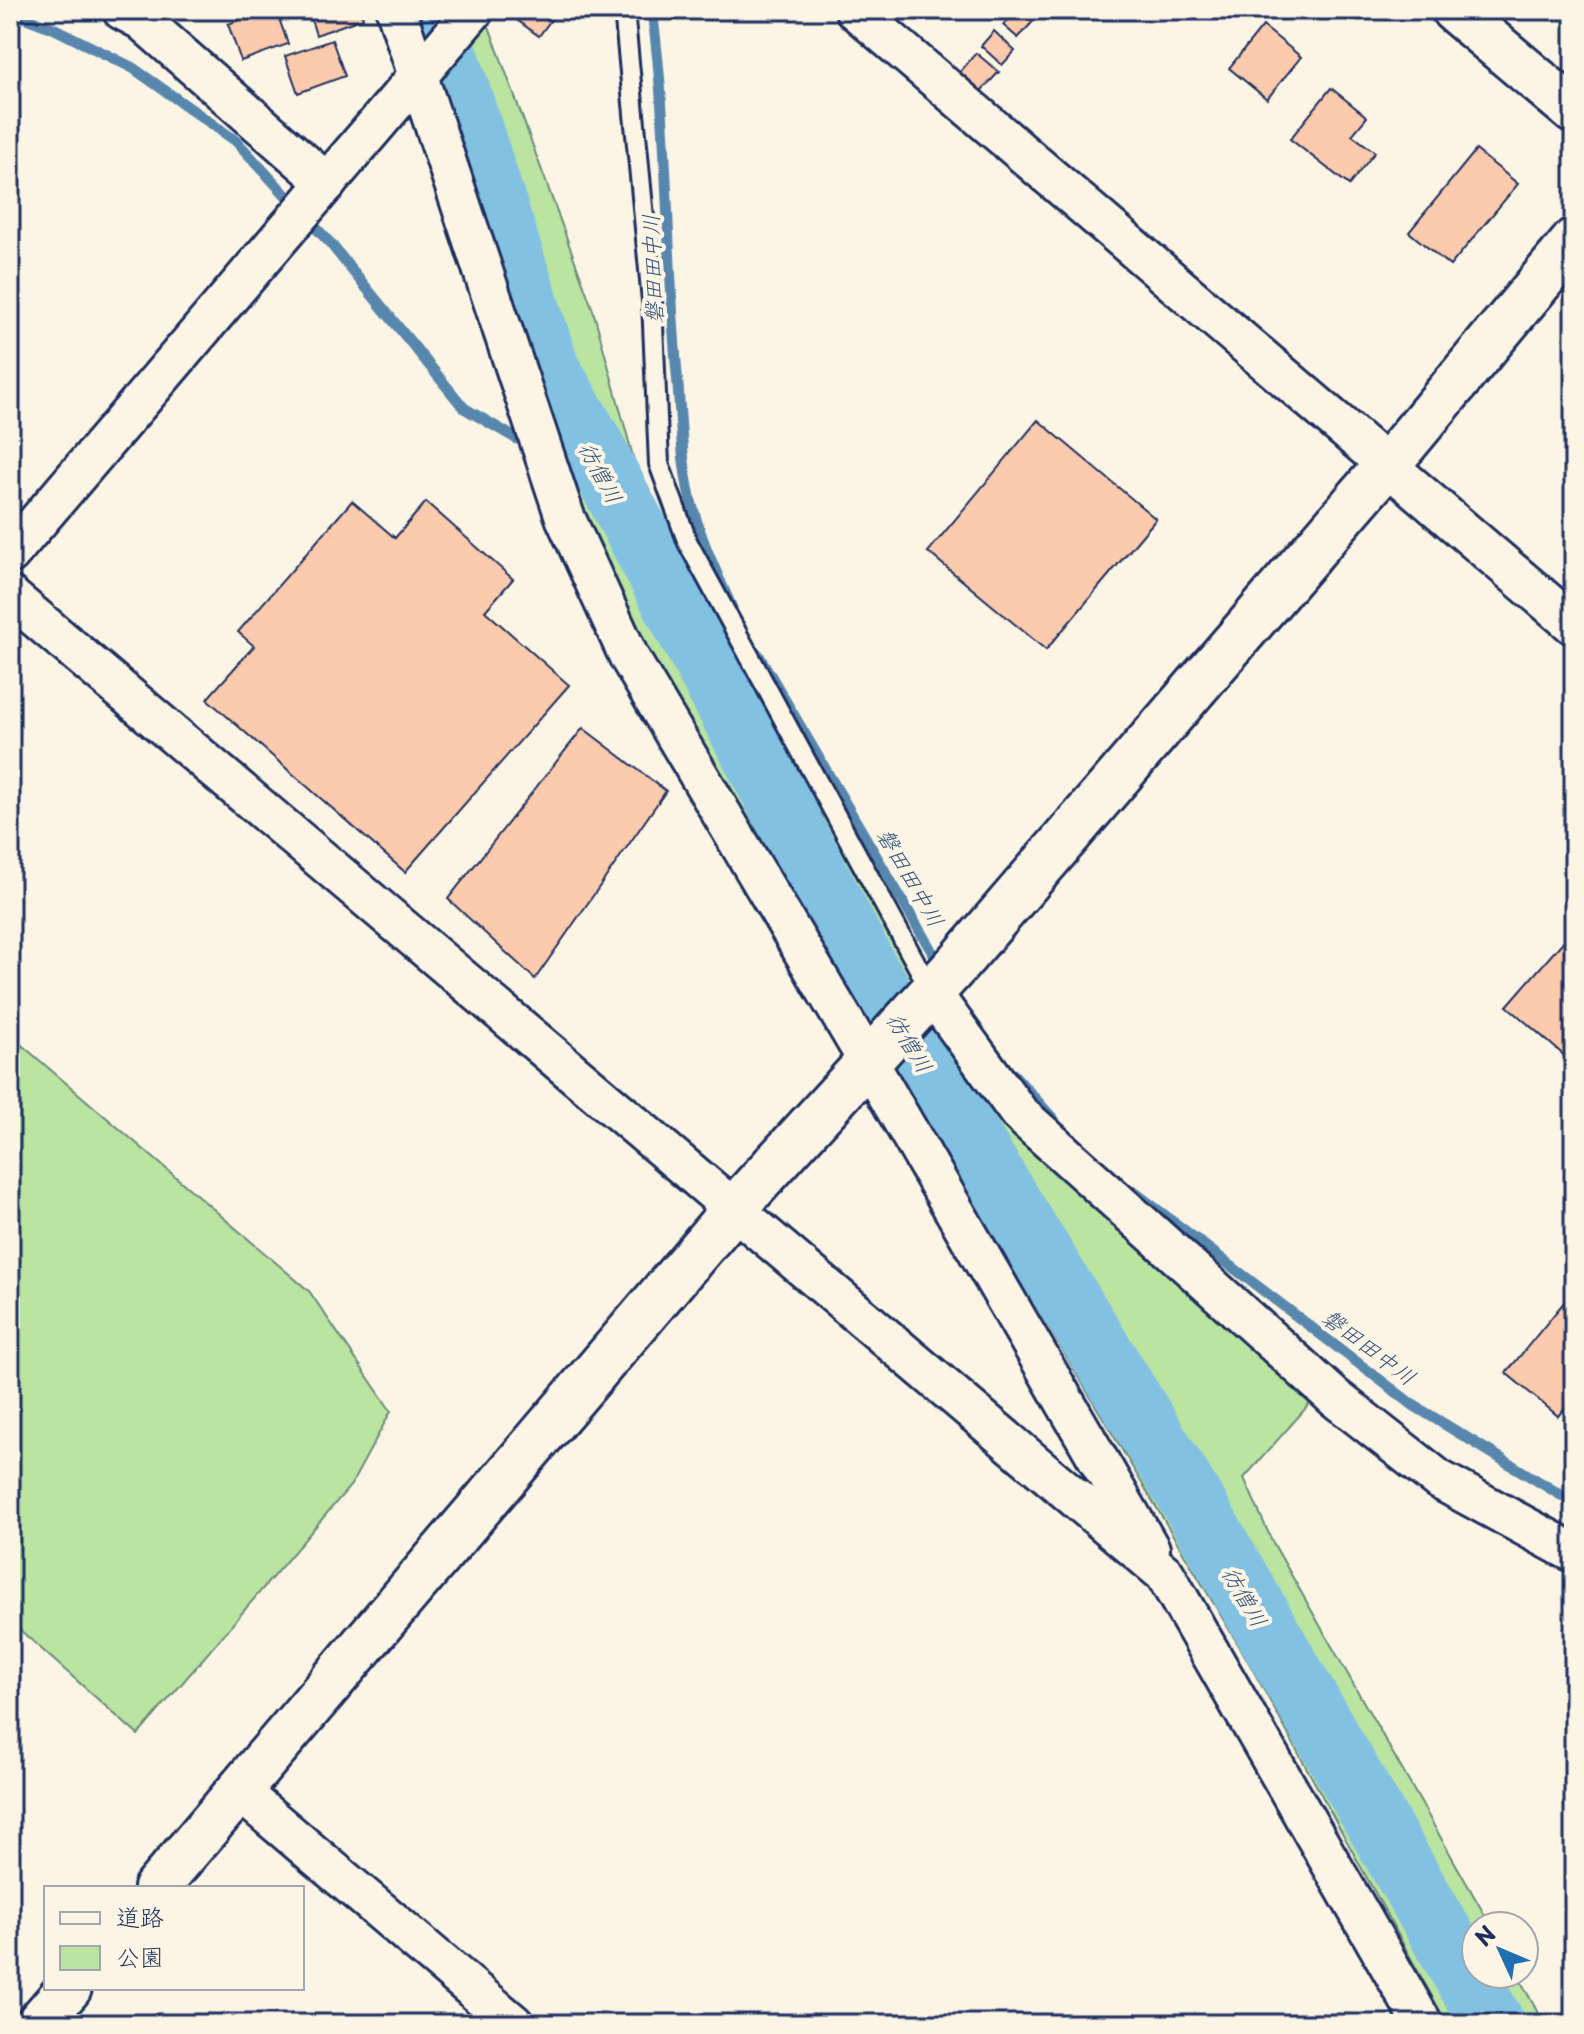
<svg xmlns="http://www.w3.org/2000/svg" width="1584" height="2034" font-family="'Playpen Sans','Klee One',sans-serif">
  <style>
    .green { fill: #bae4a0; stroke: #6a8a7f; stroke-width: 2 }
    .lines { fill: none; stroke-linecap: round; stroke-linejoin: round }
    .stream { stroke: #5987ae; stroke-width: 11 }
    .river { stroke: #83c1e3; stroke-width: 64 }
    .building { fill: #fccaac; stroke: #1b2f5e; stroke-width: 2 }
    .lane-casing { stroke: #1b2f5e; stroke-width: 24 }
    .street-casing { stroke: #1b2f5e; stroke-width: 44 }
    .secondary-casing { stroke: #1b2f5e; stroke-width: 50 }
    .lane { stroke: #fcf5e5; stroke-width: 18 }
    .street { stroke: #fcf5e5; stroke-width: 38 }
    .secondary { stroke: #fcf5e5; stroke-width: 44 }
    .labels { text-anchor: middle; dominant-baseline: central; stroke-width: 8; stroke-linejoin: round; paint-order: stroke }
    .water-label { font-size: 22px; font-style: italic; fill: #35547f; stroke: #fcf5e5 }
  </style>
  <rect width="100%" height="100%" fill="#fcf5e5"/>
  <filter id="ink" filterUnits="userSpaceOnUse"><feTurbulence type="fractalNoise" baseFrequency=".0125" numOctaves="2"/><feDisplacementMap in="SourceGraphic" scale="16" xChannelSelector="R" yChannelSelector="G"/><feConvolveMatrix kernelMatrix="1 2 1 2 8 2 1 2 1" color-interpolation-filters="sRGB"/></filter>
  <g filter="url(#ink)">
    <!-- green -->
    <g class="green">
      <polygon points="396,10 483,10 593,310 646,504 838,821 931,992 1314,1399 1244,1478 1272,1541 1491,1926 1476,1926 1476,1974 1517,1974 1544,2024 1447,2024 1248,1661 862,1014 776,861 665,687 614,624"/>
      <polygon points="10,1035 309,1291 391,1411 351,1485 138,1735 10,1621"/>
    </g>
    <g class="lines">
      <!-- stream -->
      <g class="stream">
        <path d="M652 10C669 135 666 260 678 385 681 427 682 472 694 512 703 545 718 576 732 608"/>
        <polyline points="10,12 53,28 133,68 236,141 330,243 464,408 517,439 530,439"/>
        <polyline points="548,440 590,442"/>
        <polyline points="758,654 941,967"/>
        <polyline points="1013,1074 1055,1121"/>
        <polyline points="1133,1191 1413,1405 1574,1503"/>
      </g>
      <!-- river -->
      <polyline class="river" points="432,10 548,369 590,442 866,969 1193,1502 1493,2024"/>
    </g>
    <!-- building -->
    <g class="building">
      <polygon points="267,10 276,10 288,44 241,61 228,24"/>
      <polygon points="308,10 361,10 363,18 316,35"/>
      <polygon points="503,10 558,10 539,36"/>
      <polygon points="1017,10 1029,10 1037,17 1018,38 1003,25"/>
      <polygon points="1263,26 1301,57 1267,99 1229,68"/>
      <polygon points="994,31 1015,51 1002,65 981,46"/>
      <polygon points="332,40 345,76 298,93 285,56"/>
      <polygon points="976,53 999,72 981,91 960,72"/>
      <polygon points="1331,88 1367,117 1352,135 1375,152 1349,185 1290,139"/>
      <polygon points="1476,150 1518,184 1450,266 1409,232"/>
      <polygon points="1038,420 1156,519 1046,650 928,552"/>
      <polygon points="352,501 395,538 426,502 513,579 485,611 569,685 405,872 207,699 254,646 238,632"/>
      <polygon points="583,728 666,791 535,979 448,899"/>
      <polygon points="1574,929 1574,1064 1507,1006"/>
      <polygon points="1574,1290 1574,1397 1558,1416 1506,1373"/>
    </g>
    <g class="lines">
      <defs>
        <polyline id="lane" points="624,10 652,301 659,464 688,543 931,991"/>
        <g id="street">
          <polyline points="122,10 141,20 327,183"/>
          <polyline points="396,10 565,517 629,657 869,1063 1150,1549"/>
          <polyline points="855,10 1574,625"/>
          <polyline points="10,554 474,10"/>
          <polyline points="10,596 1165,1574 1423,2024"/>
          <polyline points="931,992 1019,1113 1334,1397 1438,1479 1574,1553"/>
          <polyline points="239,1791 514,2024"/>
        </g>
        <g id="secondary">
          <polyline points="1454,10 1574,111"/>
          <polyline points="156,1888 734,1209 961,960 1405,444 1574,241"/>
          <polyline points="38,2024 69,1988"/>
        </g>
      </defs>
      <!-- lane casing -->
      <use href="#lane" class="lane-casing"/>
      <!-- street casing -->
      <use href="#street" class="street-casing"/>
      <!-- secondary casing -->
      <use href="#secondary" class="secondary-casing"/>
      <!-- lane -->
      <use href="#lane" class="lane"/>
      <!-- street -->
      <use href="#street" class="street"/>
      <!-- secondary -->
      <use href="#secondary" class="secondary"/>
    </g>
  </g>
  <g class="labels">
    <!-- water labels -->
    <g class="water-label">
      <text transform="translate(651 269) rotate(-92)">磐田田中川</text>
      <text transform="translate(602 472) rotate(62)">彷僧川</text>
      <text transform="translate(912 877) rotate(60)">磐田田中川</text>
      <text transform="translate(911 1042) rotate(59)">彷僧川</text>
      <text transform="translate(1370 1346) rotate(37)">磐田田中川</text>
      <text transform="translate(1246 1596) rotate(60)">彷僧川</text>
    </g>
  </g>
  <!-- margin -->
  <rect width="1584" height="2034" fill="none" stroke="#fcf5e5" stroke-width="40"/>
  <rect x="20" y="20" width="1544" height="1994" fill="none" stroke="#1b2f5e" stroke-width="3" filter="url(#ink)"/>
  <!-- legend -->
  <rect x="44" y="1886" width="260" height="104" fill="#fcf5e5" stroke="#a2a6af" stroke-width="2"/>
  <rect x="60" y="1912" width="40" height="12" fill="#fcf5e5" stroke="#a2a6af" stroke-width="2"/>
  <text x="116" y="1926" font-size="24" fill="#1b2f5e">道路</text>
  <rect x="60" y="1946" width="40" height="24" fill="#bae4a0" stroke="#a2a6af" stroke-width="2"/>
  <text x="116" y="1966" font-size="24" fill="#1b2f5e">公園</text>
  <!-- north arrow -->
  <g transform="translate(1500 1950) rotate(314)"><circle r="38" fill="#fcf5e5" stroke="#a2a6af" stroke-width="2"/>
  <path d="M0-6L14 30L0 20L-14 30Z" fill="#1f6fb2"/>
  <text y="-12" font-size="22" font-weight="bold" text-anchor="middle" fill="#1b2f5e">N</text>
  </g>
</svg>
